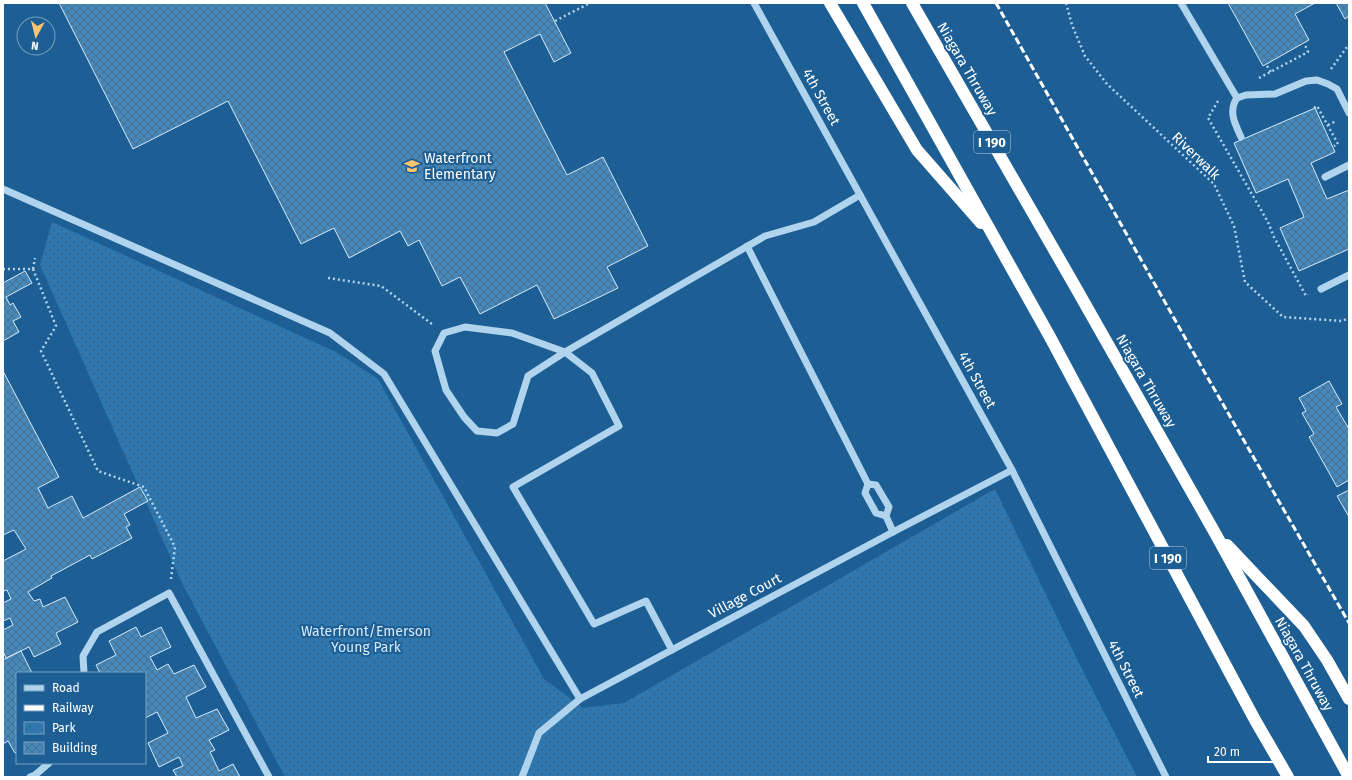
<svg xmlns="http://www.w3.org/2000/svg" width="1352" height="780" font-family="'Fira Sans',sans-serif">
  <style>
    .park { fill: url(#park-dots) }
    .building { fill: url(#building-cross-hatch); stroke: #d6ebfa }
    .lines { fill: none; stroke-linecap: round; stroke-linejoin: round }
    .path { stroke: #b0d4ee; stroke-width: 2.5; stroke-dasharray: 2 3; stroke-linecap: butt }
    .minor { stroke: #b0d4ee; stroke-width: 7 }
    .highway { stroke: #fff; stroke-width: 12 }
    .rail { stroke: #fff; stroke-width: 3; stroke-dasharray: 7 3; stroke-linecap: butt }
    .labels { text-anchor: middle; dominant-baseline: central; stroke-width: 4; stroke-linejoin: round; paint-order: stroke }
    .shield { fill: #1d5f94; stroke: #bbcfdf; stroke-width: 1 }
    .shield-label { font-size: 13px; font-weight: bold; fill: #fff }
    .street-label { font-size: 14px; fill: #fff; stroke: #1d5f94 }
    .poi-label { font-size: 14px; fill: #fff; stroke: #1d5f94; text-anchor: start }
    .park-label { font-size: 14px; fill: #d6ebfa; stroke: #1d5f94 }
  </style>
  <defs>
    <pattern id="park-dots" width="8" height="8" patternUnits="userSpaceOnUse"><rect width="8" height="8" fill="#2e78af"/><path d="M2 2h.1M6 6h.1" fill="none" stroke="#3d627e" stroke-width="1.8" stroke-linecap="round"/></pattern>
    <pattern id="building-cross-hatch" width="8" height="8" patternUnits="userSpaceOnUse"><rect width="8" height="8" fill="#4688ba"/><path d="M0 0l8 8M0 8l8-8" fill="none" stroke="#48708e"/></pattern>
  </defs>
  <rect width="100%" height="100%" fill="#1d5f94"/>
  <!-- park -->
  <polygon class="park" points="52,222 336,352 378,379 544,679 583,708 624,703 995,489 1077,659 1137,777 285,777 182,583 40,265"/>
  <!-- building -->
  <g class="building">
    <polygon points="59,3 545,3 571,53 554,62 540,34 504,52 567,175 603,157 648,246 607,267 618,288 554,319 537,285 480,314 460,277 442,286 419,240 408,246 400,231 349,258 334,228 301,244 228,101 133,149"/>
    <polygon points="1228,3 1315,3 1295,14 1309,40 1263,66"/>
    <polygon points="1336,3 1349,3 1349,16 1345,19"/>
    <polygon points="1315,108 1335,152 1311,163 1327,199 1349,190 1349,249 1299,271 1280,228 1304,217 1288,179 1256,193 1234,143"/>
    <polygon points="25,271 32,283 6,297 10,305 13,303 21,317 13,321 19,332 3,341 3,283"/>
    <polygon points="3,371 59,477 38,488 48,508 72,496 83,518 140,487 148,501 124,514 130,525 126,527 132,538 92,559 90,555 51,576 52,578 28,592 34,601 40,599 43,607 65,597 78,622 56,633 61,644 34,657 29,647 6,658 3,651 3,630 13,625 10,618 3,621 3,603 11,599 7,590 3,591 3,561 26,549 14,530 3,535"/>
    <polygon points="1329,381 1342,404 1336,407 1349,429 1349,480 1337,487 1309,437 1314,434 1302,413 1306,411 1299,398"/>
    <polygon points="1349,490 1349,517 1337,496"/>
    <polygon points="136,627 141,637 161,627 171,647 150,657 157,670 168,664 174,674 194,665 206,687 186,697 196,718 217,709 229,730 209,740 215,750 210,752 219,771 233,764 240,777 177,777 173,770 183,766 179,757 159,767 148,743 168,733 157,712 145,718 145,673 100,673 96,665 116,655 109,641"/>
    <polygon points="21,651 32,673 17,673 17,752 15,753 8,741 3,744 3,660"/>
  </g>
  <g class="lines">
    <!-- path -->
    <g class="path">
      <polyline points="1066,3 1072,25 1085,56 1107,84 1214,184 1234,226 1245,282 1283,317 1342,321 1349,318"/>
      <polyline points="555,21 590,3"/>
      <polyline points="1267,66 1271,72"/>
      <polyline points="1331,69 1347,47 1349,46"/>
      <polyline points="1259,78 1308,52 1305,45"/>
      <polyline points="1218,101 1208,118 1268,222 1274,237 1306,296 1308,295"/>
      <polyline points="1314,108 1317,106 1338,144 1334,146"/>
      <polyline points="1328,125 1336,121"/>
      <polyline points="3,269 33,269 56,326 41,351 98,471 144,487 175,547 171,579"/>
      <polyline points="33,269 35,258"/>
      <polyline points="328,278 381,286 432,324"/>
    </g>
    <!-- minor -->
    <g class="minor">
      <polyline points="754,3 1012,470 1166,777"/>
      <polyline points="1181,3 1237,98"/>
      <path d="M1241 137C1235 124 1228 111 1237 98L1246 95 1275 94 1306 81 1317 80 1328 84 1337 89 1349 113"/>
      <polyline points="1325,177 1349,165"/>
      <polyline points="3,189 330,333 384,374 580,699"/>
      <polyline points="747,246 868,484 865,493 876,513 886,516"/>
      <polyline points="1321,289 1349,275"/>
      <polyline points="868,484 876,485 889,507 886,516 893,532"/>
      <polyline points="672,650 646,601 594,624 513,487 619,426 592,373 565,352 528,376 513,424 497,433 477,431 464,417 446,390 435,351 444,333 465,327 512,333 565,352 765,236 814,222 860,195"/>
      <polyline points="84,673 83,656 97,632 169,593 269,777"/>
      <polyline points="30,777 35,775 49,763"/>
      <polyline points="522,777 539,733 580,699 893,532 1012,470"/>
    </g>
    <!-- highway -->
    <g class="highway">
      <polyline points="830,3 917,150 981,223"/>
      <polyline points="863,3 1050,337 1255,720 1288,777"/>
      <polyline points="912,3 1072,281 1215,533 1349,777"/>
      <polyline points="1227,545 1304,626 1327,660 1349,699"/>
    </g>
    <!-- rail -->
    <polyline class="rail" points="996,3 1205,373 1349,623"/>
  </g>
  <!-- icons -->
  <defs>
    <symbol id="school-bare" viewBox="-9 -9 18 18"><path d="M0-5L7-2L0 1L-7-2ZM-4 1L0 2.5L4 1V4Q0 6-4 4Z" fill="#fdc36f" stroke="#1d5f94" stroke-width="2.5" paint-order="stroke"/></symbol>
  </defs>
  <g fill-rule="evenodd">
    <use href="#school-bare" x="401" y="155" width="22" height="22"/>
  </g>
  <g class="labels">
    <!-- shield labels -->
    <g class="shield">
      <rect x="974" y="131" width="36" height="22" rx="3"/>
      <rect x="1150" y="547" width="36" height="22" rx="3"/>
    </g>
    <g class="shield-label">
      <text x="992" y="142">I 190</text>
      <text x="1168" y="558">I 190</text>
    </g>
    <!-- street labels -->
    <g class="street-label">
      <text transform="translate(967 69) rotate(60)">Niagara Thruway</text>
      <text transform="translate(821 97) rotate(61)">4th Street</text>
      <text transform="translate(1196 156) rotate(44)">Riverwalk</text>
      <text transform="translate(977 380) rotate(61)">4th Street</text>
      <text transform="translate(1146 381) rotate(60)">Niagara Thruway</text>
      <text transform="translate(745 596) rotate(-28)">Village Court</text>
      <text transform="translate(1304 664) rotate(61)">Niagara Thruway</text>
      <text transform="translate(1126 669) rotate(63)">4th Street</text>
    </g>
    <!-- poi labels -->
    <g class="poi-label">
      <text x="424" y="158">Waterfront<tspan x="424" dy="16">Elementary</tspan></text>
    </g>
    <!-- park labels -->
    <g class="park-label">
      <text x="366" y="631">Waterfront/Emerson<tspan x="366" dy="16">Young Park</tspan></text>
    </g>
  </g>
  <!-- border -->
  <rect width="1352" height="780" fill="none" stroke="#ffffff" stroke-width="8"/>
  <!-- legend -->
  <rect x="16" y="672" width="130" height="92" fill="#1d5f94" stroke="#779fbf"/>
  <rect x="24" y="685" width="20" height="6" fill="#b0d4ee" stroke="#779fbf"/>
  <text x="52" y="692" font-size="12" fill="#ffffff">Road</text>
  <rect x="24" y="705" width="20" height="6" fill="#ffffff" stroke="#779fbf"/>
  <text x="52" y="712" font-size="12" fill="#ffffff">Railway</text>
  <rect x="24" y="722" width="20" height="12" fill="url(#park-dots)" stroke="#779fbf"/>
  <text x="52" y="732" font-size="12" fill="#ffffff">Park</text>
  <rect x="24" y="742" width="20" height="12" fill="url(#building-cross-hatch)" stroke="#779fbf"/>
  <text x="52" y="752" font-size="12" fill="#ffffff">Building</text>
  <!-- north arrow -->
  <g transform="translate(36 36) rotate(187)"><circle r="19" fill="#1d5f94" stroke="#779fbf"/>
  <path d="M0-3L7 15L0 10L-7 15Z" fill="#fdc36f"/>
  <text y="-6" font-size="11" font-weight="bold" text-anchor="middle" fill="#ffffff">N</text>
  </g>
  <!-- scale -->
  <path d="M1208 756v6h67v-6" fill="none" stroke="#ffffff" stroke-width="2"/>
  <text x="1214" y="756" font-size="12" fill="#ffffff" stroke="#1d5f94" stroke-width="3" paint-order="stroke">20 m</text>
</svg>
